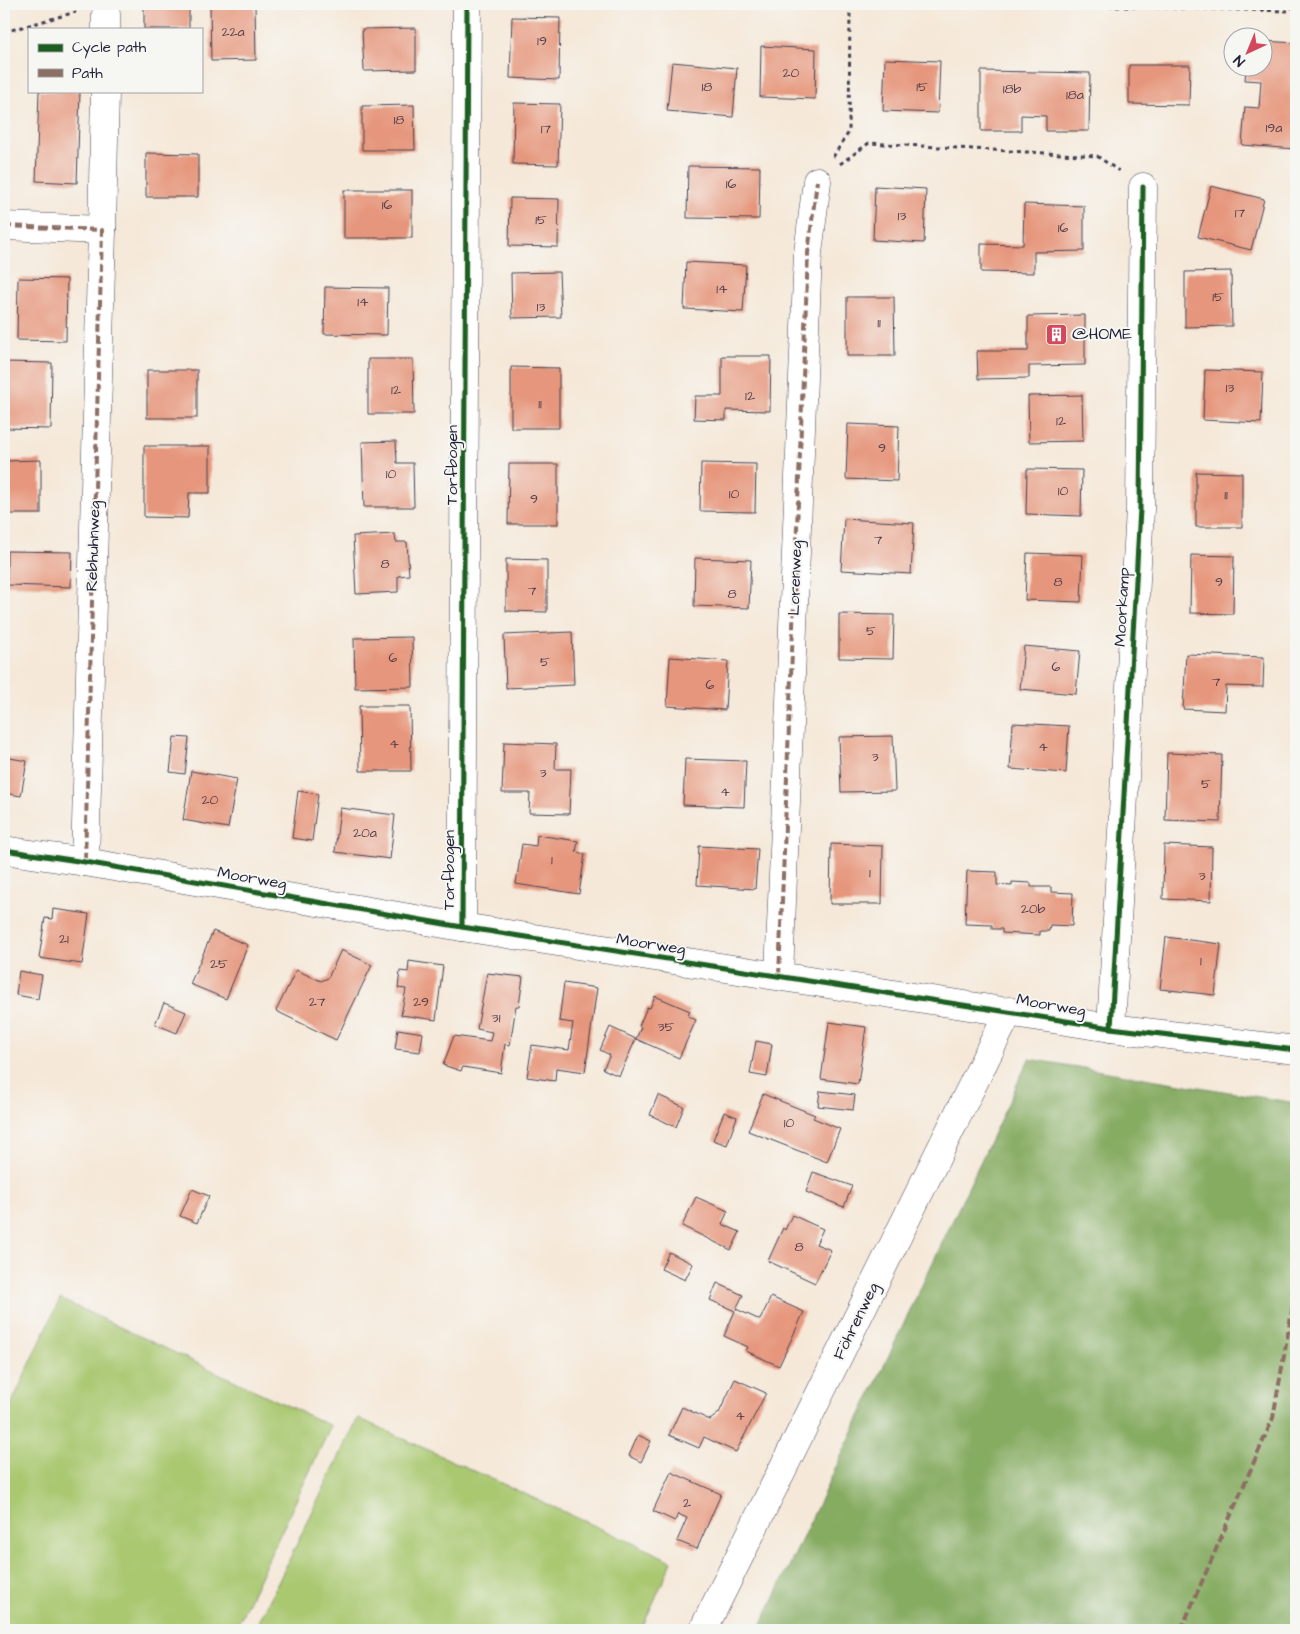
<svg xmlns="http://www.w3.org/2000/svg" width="1300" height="1634" font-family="'Architects Daughter',sans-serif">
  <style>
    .green { fill: #a9c870; stroke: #667556 }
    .forest { fill: #86ac62; stroke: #54674e }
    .building { fill: #e6967c }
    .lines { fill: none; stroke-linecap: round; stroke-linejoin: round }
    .street-casing { stroke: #424053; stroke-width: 29 }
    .path { stroke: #424053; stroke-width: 3; stroke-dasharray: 4 4; stroke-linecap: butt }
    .street { stroke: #fff; stroke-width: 28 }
    .quiet { stroke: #8d6e63; stroke-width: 4; stroke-dasharray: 8 4; stroke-linecap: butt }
    .cycleway-casing { stroke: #f6f6f2; stroke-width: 8 }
    .cycleway { stroke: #1b5e20; stroke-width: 5 }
    .labels { text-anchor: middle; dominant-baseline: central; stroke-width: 4; stroke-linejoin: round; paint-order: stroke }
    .number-label { font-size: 14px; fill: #533f4b }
    .poi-label { font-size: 16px; fill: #22223b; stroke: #f6f6f2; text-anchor: start }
    .street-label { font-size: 16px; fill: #22223b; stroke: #f6f6f2 }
  </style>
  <rect width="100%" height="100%" fill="#f6f6f2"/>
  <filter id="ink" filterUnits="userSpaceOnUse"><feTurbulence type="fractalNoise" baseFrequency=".02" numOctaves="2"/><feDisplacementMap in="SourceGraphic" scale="10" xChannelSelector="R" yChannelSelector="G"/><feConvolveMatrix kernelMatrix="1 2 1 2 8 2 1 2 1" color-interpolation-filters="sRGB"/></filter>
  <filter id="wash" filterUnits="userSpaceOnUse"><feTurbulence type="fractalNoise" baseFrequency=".0096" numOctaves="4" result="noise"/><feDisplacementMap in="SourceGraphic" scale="20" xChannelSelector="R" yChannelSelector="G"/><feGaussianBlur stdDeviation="1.12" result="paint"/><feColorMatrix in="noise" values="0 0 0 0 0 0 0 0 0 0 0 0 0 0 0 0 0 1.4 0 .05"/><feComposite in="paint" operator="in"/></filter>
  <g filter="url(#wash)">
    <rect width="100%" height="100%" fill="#f5e8d8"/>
    <!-- green -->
    <g class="green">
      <polygon points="60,1299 331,1426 235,1630 4,1630 4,1420"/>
      <polygon points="358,1418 672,1561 641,1630 255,1630"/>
    </g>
    <!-- forest -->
    <polygon class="forest" points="1029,1059 1296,1103 1296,1630 759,1630"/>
    <g id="blocks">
      <!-- building -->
      <g class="building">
        <polygon points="189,4 189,29 144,29 144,5"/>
        <polygon points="255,4 256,60 211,61 210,5"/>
        <polygon points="512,17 560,18 559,80 510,78"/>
        <polygon points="416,28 416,70 364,71 362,29"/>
        <polygon points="1262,41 1296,43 1296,149 1242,145 1245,107 1259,108 1261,81 1245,80 1246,68 1262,68"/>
        <polygon points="761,46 816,49 815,99 760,97"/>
        <polygon points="885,59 940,61 938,113 883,111"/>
        <polygon points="672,62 737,68 733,117 667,111"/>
        <polygon points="1129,65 1190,65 1189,105 1129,104"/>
        <polygon points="981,71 1090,73 1089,131 1046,131 1046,116 1021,115 1021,131 981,131"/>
        <polygon points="39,91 80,91 77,183 36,181"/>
        <polygon points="514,103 560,104 558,165 513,164"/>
        <polygon points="414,105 415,150 362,150 362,106"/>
        <polygon points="146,153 198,154 198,197 146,197"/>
        <polygon points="688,166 760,167 759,219 687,218"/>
        <polygon points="875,186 926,189 924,243 873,240"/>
        <polygon points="1211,186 1264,199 1251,250 1198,237"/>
        <rect x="344" y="190" width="68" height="48"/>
        <polygon points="510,198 559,199 558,247 509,246"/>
        <polygon points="1024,204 1084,206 1084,251 1034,252 1034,273 981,272 981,244 1023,245"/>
        <polygon points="686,262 746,265 743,312 684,309"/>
        <polygon points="1231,271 1232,326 1185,327 1185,272"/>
        <polygon points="559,272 561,317 512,318 511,273"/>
        <polygon points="18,278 67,279 66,341 17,340"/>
        <polygon points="325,287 388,288 387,335 324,334"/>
        <polygon points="847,297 894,297 895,356 847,356"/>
        <polygon points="1085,315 1085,365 1029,366 1029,378 978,379 977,351 1028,351 1028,316"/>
        <polygon points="722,356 771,356 770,411 726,410 726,420 694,419 695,396 722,396"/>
        <polygon points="368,359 413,359 414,414 368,414"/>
        <polygon points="4,362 52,363 51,429 4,428"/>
        <polygon points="511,367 559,368 559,428 511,428"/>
        <rect x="147" y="370" width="50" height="48"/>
        <polygon points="1205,370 1263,372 1261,423 1203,420"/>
        <polygon points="1082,395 1083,441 1029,442 1028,396"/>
        <polygon points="848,424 899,426 897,481 846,479"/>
        <polygon points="396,441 397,463 413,463 414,507 364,507 362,442"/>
        <polygon points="144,446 210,446 210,493 189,493 188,518 144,517"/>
        <polygon points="41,460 41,514 4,514 4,461"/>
        <polygon points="701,463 756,464 755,512 700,511"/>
        <polygon points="509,464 558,464 558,524 508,524"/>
        <polygon points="1027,469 1082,470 1081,516 1026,514"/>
        <polygon points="1196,472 1242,473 1242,527 1196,527"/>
        <polygon points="844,519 914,523 911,574 841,570"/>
        <polygon points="395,534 396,542 407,542 409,575 398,576 398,592 356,594 353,536"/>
        <polygon points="7,551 72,552 71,587 7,585"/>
        <polygon points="1027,553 1083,555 1081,602 1025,600"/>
        <polygon points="1191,555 1234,556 1233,614 1190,613"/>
        <polygon points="695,558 751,560 749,608 694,606"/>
        <polygon points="506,559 547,560 547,612 506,611"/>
        <polygon points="839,614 894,615 893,659 839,658"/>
        <polygon points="572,632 574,685 506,688 504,635"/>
        <polygon points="412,637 413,687 355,688 354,638"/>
        <polygon points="1024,646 1080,651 1076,694 1020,689"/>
        <polygon points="1186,654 1264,657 1263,687 1226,686 1225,711 1183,709"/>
        <polygon points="670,657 728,661 725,710 667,706"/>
        <polygon points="359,706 410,706 411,771 360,771"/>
        <polygon points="1013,723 1069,726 1066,773 1010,769"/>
        <polygon points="893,736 895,791 841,792 839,737"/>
        <polygon points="174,737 189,738 185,774 170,772"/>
        <polygon points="504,742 556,744 555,769 571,769 569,814 529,813 530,793 502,793"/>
        <polygon points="1167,753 1222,755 1220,822 1165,820"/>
        <polygon points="4,757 27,761 21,796 4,793"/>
        <polygon points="685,759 746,761 744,807 683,805"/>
        <polygon points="191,771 237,779 228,828 183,820"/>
        <polygon points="298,791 318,794 312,841 292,838"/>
        <polygon points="340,808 395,815 390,859 335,852"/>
        <polygon points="537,835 578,841 576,852 585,854 579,894 516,884 522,844 536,846"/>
        <polygon points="831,844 883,846 882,904 830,904"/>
        <polygon points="1164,845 1212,847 1211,901 1163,899"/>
        <polygon points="699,846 758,849 755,889 697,885"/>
        <polygon points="967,871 997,872 997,885 1012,886 1012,882 1031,883 1031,887 1051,887 1051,892 1073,893 1072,926 1050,925 1049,931 1040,931 1040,935 1002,933 1002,929 992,929 992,925 965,924"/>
        <polygon points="53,909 89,914 82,964 39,958 45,918 52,919"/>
        <polygon points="213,931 248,945 226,999 190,984"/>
        <polygon points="1166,937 1221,944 1215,995 1160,989"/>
        <polygon points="341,950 372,965 336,1040 276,1011 296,970 321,981 328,978"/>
        <polygon points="409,961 443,966 436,1020 401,1015 406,989 398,988 400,971 408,972"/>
        <polygon points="19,971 42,975 38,999 16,995"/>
        <polygon points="487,973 523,977 519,1006 516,1006 510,1045 505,1044 501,1073 463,1067 461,1071 443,1065 454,1036 490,1041 492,1032 477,1029"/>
        <polygon points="564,983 597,988 585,1072 556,1068 555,1081 527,1077 532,1045 569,1050 573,1023 559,1021"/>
        <polygon points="655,996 690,1011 688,1016 696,1020 679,1058 636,1039 641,1027 639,1026 647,1007 650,1008"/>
        <polygon points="164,1003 186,1012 177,1033 155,1024"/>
        <polygon points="829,1022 866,1027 858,1084 821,1079"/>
        <polygon points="610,1027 636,1039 619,1076 603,1069 610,1055 600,1050"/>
        <polygon points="398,1029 423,1033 420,1052 395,1049"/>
        <polygon points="756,1041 772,1044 767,1077 750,1074"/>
        <polygon points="820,1091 855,1095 853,1110 818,1106"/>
        <polygon points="763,1094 815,1115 813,1118 840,1129 827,1162 748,1131"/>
        <polygon points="658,1095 684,1107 676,1127 650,1115"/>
        <polygon points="724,1112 737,1117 727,1145 713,1140"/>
        <polygon points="813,1172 852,1186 844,1207 806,1192"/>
        <polygon points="192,1189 209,1196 197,1223 180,1216"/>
        <polygon points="696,1197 728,1211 722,1224 740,1232 731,1250 682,1226"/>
        <polygon points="792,1215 823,1229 816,1244 831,1250 815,1283 768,1261 783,1228 785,1230"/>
        <polygon points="669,1252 693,1264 685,1280 661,1269"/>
        <polygon points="717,1283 743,1295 736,1309 760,1320 771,1297 804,1312 779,1366 746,1351 748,1347 724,1336 735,1311 710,1300"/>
        <polygon points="735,1379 766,1393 736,1452 704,1437 699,1448 669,1435 682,1407 710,1420 719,1413"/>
        <polygon points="638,1435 651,1441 641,1462 629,1456"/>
        <polygon points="671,1472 721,1494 697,1549 677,1541 687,1518 678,1514 675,1521 653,1511"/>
      </g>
    </g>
  </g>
  <g filter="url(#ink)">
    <use href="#blocks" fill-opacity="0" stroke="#424053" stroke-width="1"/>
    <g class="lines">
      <defs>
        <g id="street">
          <polyline points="106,29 106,14"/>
          <polyline points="4,226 102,230 85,862"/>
          <polyline points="102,230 105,91"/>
          <polyline points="4,850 85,862 462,927 1111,1028 1296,1050"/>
          <polyline points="462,927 467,4"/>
          <polyline points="779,976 808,253 817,181"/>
          <polyline points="1111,1028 1140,509 1143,187"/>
          <polyline points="703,1630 1009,1011"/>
        </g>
      </defs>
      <!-- street casing -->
      <use href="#street" class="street-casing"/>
      <!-- path -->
      <g class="path">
        <polyline points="1012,4 1289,11 1294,4"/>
        <polyline points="4,32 76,12"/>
        <polyline points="833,157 849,132 850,4"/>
        <polyline points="840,164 869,143 1097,156 1119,171"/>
      </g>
      <!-- street -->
      <use href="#street" class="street"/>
      <!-- quiet -->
      <g class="quiet">
        <polyline points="4,226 102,230 85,862"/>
        <polyline points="779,976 808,253 817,181"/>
        <polyline points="1181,1630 1273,1418 1296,1288"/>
      </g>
      <defs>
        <g id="cycleway">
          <polyline points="4,850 85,862 462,927 1111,1028 1296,1050"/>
          <polyline points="462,927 467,4"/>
          <polyline points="1111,1028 1140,509 1143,187"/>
        </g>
      </defs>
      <!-- cycleway casing -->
      <use href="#cycleway" class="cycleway-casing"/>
      <!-- cycleway -->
      <use href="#cycleway" class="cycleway"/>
    </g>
  </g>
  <!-- icons -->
  <defs>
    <symbol id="building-square" viewBox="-11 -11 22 22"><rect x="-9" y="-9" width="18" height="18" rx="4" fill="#d1495b" stroke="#f6f6f2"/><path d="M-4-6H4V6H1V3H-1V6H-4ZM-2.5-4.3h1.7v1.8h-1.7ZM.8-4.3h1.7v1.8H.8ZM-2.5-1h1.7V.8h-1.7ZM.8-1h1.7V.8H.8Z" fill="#fff"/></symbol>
  </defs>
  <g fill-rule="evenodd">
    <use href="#building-square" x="1044" y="322" width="25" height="25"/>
  </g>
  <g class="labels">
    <!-- number labels -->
    <g class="number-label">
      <text x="233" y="32">22a</text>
      <text x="542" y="41">19</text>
      <text x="791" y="73">20</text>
      <text x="707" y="87">18</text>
      <text x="922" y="87">15</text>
      <text x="1012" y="89">18b</text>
      <text x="1075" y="95">18a</text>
      <text x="399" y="120">18</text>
      <text x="1274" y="128">19a</text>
      <text x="546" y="129">17</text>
      <text x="731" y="184">16</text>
      <text x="387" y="205">16</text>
      <text x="1240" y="213">17</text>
      <text x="902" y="216">13</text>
      <text x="541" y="220">15</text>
      <text x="1063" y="228">16</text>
      <text x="722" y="289">14</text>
      <text x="1218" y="297">15</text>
      <text x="363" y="302">14</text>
      <text x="541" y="307">13</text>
      <text x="879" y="323">11</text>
      <text x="1230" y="388">13</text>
      <text x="396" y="390">12</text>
      <text x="750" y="396">12</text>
      <text x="540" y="404">11</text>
      <text x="1061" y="421">12</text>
      <text x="882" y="448">9</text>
      <text x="391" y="474">10</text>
      <text x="1063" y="491">10</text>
      <text x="734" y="494">10</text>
      <text x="1226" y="495">11</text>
      <text x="534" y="499">9</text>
      <text x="878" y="540">7</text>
      <text x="385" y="564">8</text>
      <text x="1058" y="582">8</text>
      <text x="1219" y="582">9</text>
      <text x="532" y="591">7</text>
      <text x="732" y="594">8</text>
      <text x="871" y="631">5</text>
      <text x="393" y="658">6</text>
      <text x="545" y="662">5</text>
      <text x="1056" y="667">6</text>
      <text x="1216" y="682">7</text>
      <text x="710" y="685">6</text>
      <text x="394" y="744">4</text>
      <text x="1043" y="747">4</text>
      <text x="875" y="757">3</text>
      <text x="543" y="773">3</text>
      <text x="1206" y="784">5</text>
      <text x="725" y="792">4</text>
      <text x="210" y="800">20</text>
      <text x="365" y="833">20a</text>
      <text x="552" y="860">1</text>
      <text x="870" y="873">1</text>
      <text x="1202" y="876">3</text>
      <text x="1033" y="909">20b</text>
      <text x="64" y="939">21</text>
      <text x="1201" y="961">1</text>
      <text x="219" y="964">25</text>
      <text x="317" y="1002">27</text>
      <text x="421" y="1002">29</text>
      <text x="496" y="1018">31</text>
      <text x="666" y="1027">35</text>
      <text x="789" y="1123">10</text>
      <text x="799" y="1247">8</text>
      <text x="740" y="1416">4</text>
      <text x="687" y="1503">2</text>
    </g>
    <!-- poi labels -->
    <g class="poi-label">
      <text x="1072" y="334">@HOME</text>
    </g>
    <!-- street labels -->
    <g class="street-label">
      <text transform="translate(452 465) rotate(-90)">Torfbogen</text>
      <text transform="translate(93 546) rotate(-88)">Rebhuhnweg</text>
      <text transform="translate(795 578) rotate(-88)">Lorenweg</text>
      <text transform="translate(1122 607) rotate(-87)">Moorkamp</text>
      <text transform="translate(449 870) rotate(-90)">Torfbogen</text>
      <text transform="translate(252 878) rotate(10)">Moorweg</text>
      <text transform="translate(651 944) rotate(9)">Moorweg</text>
      <text transform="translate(1051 1005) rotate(10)">Moorweg</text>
      <text transform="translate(856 1321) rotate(-64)">Föhrenweg</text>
    </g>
  </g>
  <!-- margin -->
  <rect width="1300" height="1634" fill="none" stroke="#f6f6f2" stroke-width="20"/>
  <!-- legend -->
  <rect x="28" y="28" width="175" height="65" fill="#f6f6f2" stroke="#a1a1a9"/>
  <rect x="38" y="44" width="25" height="8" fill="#1b5e20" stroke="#a1a1a9"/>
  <text x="72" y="52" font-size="15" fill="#22223b">Cycle path</text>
  <rect x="38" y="69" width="25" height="8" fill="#8d6e63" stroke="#a1a1a9"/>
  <text x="72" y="78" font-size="15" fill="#22223b">Path</text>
  <!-- north arrow -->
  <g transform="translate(1248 52) rotate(224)"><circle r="24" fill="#f6f6f2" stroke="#a1a1a9"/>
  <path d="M0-4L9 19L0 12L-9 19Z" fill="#d1495b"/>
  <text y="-8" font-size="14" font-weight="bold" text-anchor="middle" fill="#22223b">N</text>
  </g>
</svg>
